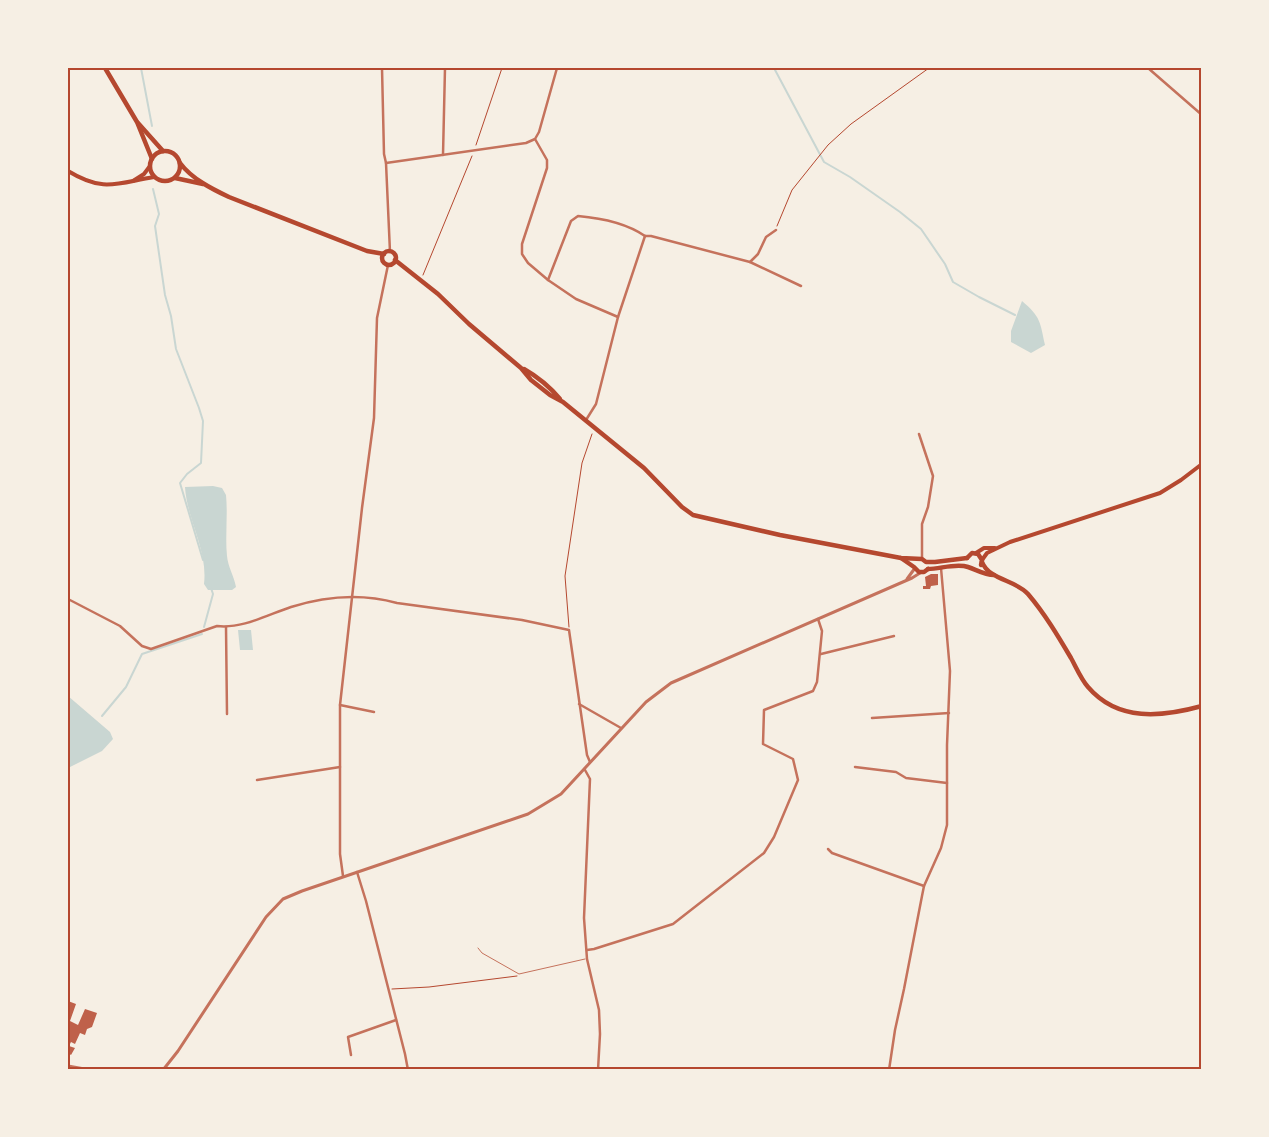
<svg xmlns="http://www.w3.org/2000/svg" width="1269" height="1137" font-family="'Exo 2',sans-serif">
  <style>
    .water { fill: #c9d6d2 }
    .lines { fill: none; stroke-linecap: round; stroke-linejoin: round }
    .stream { stroke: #c9d6d2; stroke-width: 2 }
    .building { fill: #bf614a }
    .path { stroke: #b5482f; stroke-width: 1 }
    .service { stroke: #c5725c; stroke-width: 1 }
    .minor { stroke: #c5725c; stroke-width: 2.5 }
    .tertiary { stroke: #c5725c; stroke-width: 3 }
    .secondary { stroke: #b5482f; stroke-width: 4 }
    .primary { stroke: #b5482f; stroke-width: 4.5 }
    .neatline { fill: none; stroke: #b5482f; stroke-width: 2 }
  </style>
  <rect width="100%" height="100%" fill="#f6efe4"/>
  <!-- water -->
  <g class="water">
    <path d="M1022 301C1041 317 1040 322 1045 345L1031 353 1011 342V331Z"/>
    <path d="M213 486 222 488 226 495C228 515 225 536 227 556 228 567 234 576 236 587L232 590H208L204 584C208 550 187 520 185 487Z"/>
    <polygon points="238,630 251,630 253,650 240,650"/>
    <polygon points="68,696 110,732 113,739 102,751 68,768"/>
  </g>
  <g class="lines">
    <!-- stream -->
    <g class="stream">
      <polyline points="141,68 152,126"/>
      <polyline points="774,68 824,162 850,177 900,212 921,229 945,264 953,282 979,297 1015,315"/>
      <polyline points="153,189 159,214 155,226 165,295 171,316 176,349 199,408 203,421 201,463 187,474 180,483 203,560"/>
      <polyline points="204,627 213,594 211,588"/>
      <polyline points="102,716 126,687 142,654 202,634"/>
    </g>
  </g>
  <!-- building -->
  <g class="building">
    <polygon points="931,574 938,574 938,585 931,586 930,589 923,589 923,586 926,586 925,577"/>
    <polygon points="68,1001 76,1004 70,1021 78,1025 85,1009 97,1013 92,1027 87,1029 85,1035 80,1033 75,1044 71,1042 69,1046 75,1048 71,1055 68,1053 68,1027 69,1024 68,1025"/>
  </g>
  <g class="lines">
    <!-- path -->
    <g class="path">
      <polyline points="476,145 502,68"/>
      <polyline points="777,226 792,190 828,145 851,124 929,68"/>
      <polyline points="423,275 472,156"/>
      <polyline points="569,627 565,576 582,463 592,434"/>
      <polyline points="392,989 429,987 517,976"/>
    </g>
    <!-- service -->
    <polyline class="service" points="478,948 482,953 519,974 585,959"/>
    <!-- minor -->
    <g class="minor">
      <polyline points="382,68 384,154 386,163 390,252"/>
      <polyline points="1148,68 1202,115"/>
      <polyline points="535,139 547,160 547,168 522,244 522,254 528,263 548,280 576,299 618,317"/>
      <polyline points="443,155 445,68"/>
      <polyline points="386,163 526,143 535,139 539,132 557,68"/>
      <polyline points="645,236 651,236 750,262 801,286"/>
      <polyline points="750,262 758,254 766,237 776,230"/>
      <path d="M548 280 571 221 578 216C601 218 626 223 645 236"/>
      <polyline points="586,420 596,404 618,317 645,236"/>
      <polyline points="919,434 933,476 928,507 922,524 922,559"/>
      <path d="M68 599 120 626 142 646 151 649 217 626C242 629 267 615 291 607 326 596 361 593 397 603L522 620 569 630 587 755 590 762"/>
      <polyline points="226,627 227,714"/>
      <polyline points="821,654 894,636"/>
      <polyline points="579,704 621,728"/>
      <polyline points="340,705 374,712"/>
      <polyline points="872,718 949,713"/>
      <polyline points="855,767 896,772 906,778 947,783"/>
      <polyline points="585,770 590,779 584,918 587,959 599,1010 600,1034 598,1070"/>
      <polyline points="257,780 340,767"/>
      <polyline points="828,849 832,853 924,886"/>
      <polyline points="357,872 366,901 405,1054 408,1070"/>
      <polyline points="343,876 340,854 340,705 362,508 374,418 377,318 388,265"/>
      <polyline points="587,950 594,949 673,924 764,853 774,837 798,780 793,759 763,744 764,710 813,691 817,682 822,631 818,619"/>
      <polyline points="351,1055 348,1037 396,1020"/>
      <polyline points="889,1070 895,1030 904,989 922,896 924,886 941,848 947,825 947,745 950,671 941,568"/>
    </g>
    <!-- tertiary -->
    <g class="tertiary">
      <polyline points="907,579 915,568"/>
      <polyline points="68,1066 90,1070"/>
      <polyline points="163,1070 178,1051 266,917 283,899 302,891 528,814 561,794 646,702 671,683 912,578 920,573"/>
    </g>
    <!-- secondary -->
    <g class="secondary">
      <path d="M68 171C104 193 117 183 154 177"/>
      <polyline points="133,181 144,174 150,166"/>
      <polyline points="976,553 984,548 995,548"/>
      <polyline points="982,560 987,553 1010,542 1160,493 1181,480 1202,464"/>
    </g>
    <!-- primary -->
    <g class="primary">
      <polyline points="105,68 137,122 152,159"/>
      <polyline points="138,123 163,151"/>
      <circle cx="165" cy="166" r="15"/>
      <path d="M180 163C192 179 212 189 229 197L367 251 384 254"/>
      <polyline points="175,178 203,184"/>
      <circle cx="389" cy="258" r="7"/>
      <polyline points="395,260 438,294 469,324 521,368 531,380 550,395 563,402 644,468 682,507 693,515 780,535 901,558 922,559 926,562 935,562 967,558"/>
      <path d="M524 369C538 377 550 387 560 399"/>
      <polyline points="901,558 914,567 919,572 924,572 928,569"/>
      <polyline points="967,558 972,553 978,554 982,560 981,565"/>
      <path d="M982 562C989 580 1016 580 1028 594 1045 614 1058 636 1071 658 1076 667 1081 679 1088 687 1118 722 1162 717 1202 706"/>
      <path d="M928 569C940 569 956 563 968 567 977 570 984 575 994 575"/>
    </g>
  </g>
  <!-- border -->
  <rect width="1269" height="1137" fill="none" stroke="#f6efe4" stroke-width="138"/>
  <rect x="69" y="69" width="1131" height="999" class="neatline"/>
</svg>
